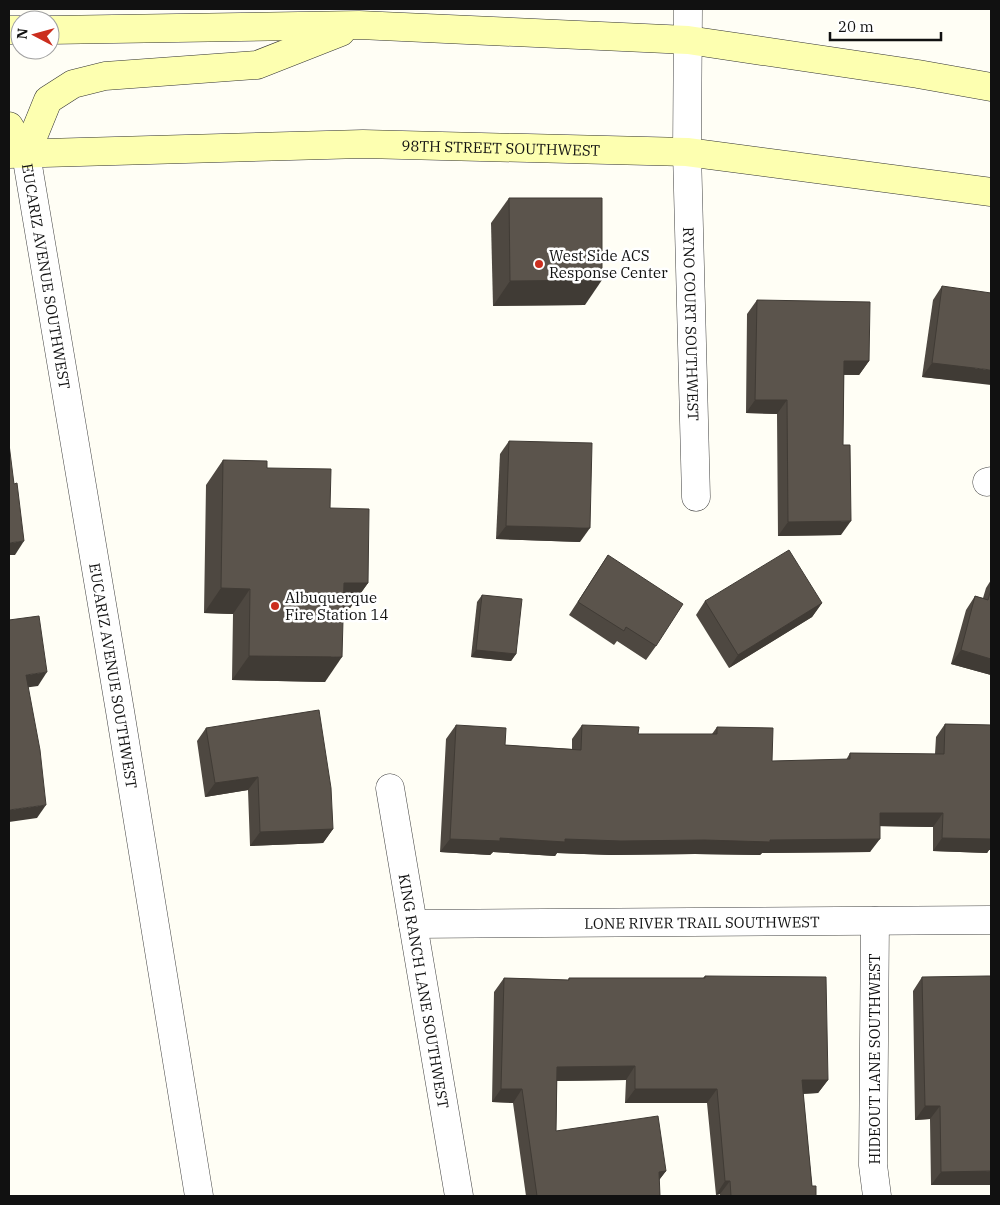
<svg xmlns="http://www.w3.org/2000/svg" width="1000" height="1205" font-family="'IBM Plex Serif',serif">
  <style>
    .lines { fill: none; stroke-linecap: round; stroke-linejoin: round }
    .minor-casing { stroke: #444; stroke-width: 29 }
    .tertiary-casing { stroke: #444; stroke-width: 29 }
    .secondary-casing { stroke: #333; stroke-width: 29 }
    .minor { stroke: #fff; stroke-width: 28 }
    .tertiary { stroke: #fff; stroke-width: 28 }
    .secondary { stroke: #fdffb0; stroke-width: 28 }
    .wall { fill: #4e4841 }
    .shaded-wall { fill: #403b35 }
    .building { fill: #5b544c; stroke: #403b35 }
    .poi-dot { fill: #cb2e1e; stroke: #fff; stroke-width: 2 }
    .labels { text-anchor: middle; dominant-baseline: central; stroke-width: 5; stroke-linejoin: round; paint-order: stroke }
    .street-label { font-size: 15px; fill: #111; stroke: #fff }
    .poi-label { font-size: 15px; fill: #111; stroke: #fff; text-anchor: start }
  </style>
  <rect width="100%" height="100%" fill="#fffef5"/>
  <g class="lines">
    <defs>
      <g id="minor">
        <path id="s1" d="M687 152 696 497"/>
        <path id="s2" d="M26 154 120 711 199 1196"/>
        <polyline points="987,482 991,481"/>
        <path id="s3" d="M390 788 459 1196"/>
        <polyline points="875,921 873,1165 877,1196"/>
        <path id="s4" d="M413 924 991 920"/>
      </g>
      <polyline id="tertiary" points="687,152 688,9"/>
      <g id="secondary">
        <polyline points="9,30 20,30"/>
        <polyline points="50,30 359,25 688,40 918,74 991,87"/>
        <polyline points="9,126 26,154"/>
        <path id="s5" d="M9 154 363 144 687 152 991 192"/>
        <polyline points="26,154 48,100 73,84 105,76 257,65 341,32"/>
      </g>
    </defs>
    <!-- minor casing -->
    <use href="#minor" class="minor-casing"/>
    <!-- tertiary casing -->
    <use href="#tertiary" class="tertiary-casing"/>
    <!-- secondary casing -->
    <use href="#secondary" class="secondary-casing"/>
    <!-- minor -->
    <use href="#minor" class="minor"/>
    <!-- tertiary -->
    <use href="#tertiary" class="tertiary"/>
    <!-- secondary -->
    <use href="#secondary" class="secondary"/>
  </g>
  <!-- wall -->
  <g class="wall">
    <polygon points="509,198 585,305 493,306 491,223"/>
    <polygon points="942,286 981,383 922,377 933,300"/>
    <polygon points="757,300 869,361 859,375 844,375 841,535 778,536 777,414 746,413 747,314"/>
    <polygon points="509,441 580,542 496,539 500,454"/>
    <polygon points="223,460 267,468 330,508 368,583 350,608 343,608 325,682 232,680 233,614 204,613 206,485"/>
    <polygon points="608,555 656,646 646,660 617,641 614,645 569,615"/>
    <polygon points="991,580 991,675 951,664 966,610 975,596 983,598 986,588"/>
    <polygon points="482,595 516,654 511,661 471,657 477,602"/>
    <polygon points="705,601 822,603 812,617 729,668 696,615"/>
    <polygon points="945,724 991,725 991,850 989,850 987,853 933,851 933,827 880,826 870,852 762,853 760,855 695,854 611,855 557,853 555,856 493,852 490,855 440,852 446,739 456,725 505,745 572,749 572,739 582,725 638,734 712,734 717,727 772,761 846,760 850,753 935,754 936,737"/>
    <polygon points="206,728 333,829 323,843 250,846 248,790 205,797 197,741"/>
    <polygon points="705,976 828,1080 818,1093 803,1094 812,1186 816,1196 720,1196 720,1194 716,1195 707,1103 625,1103 626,1080 557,1081 556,1131 666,1171 659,1180 660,1196 526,1196 513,1103 492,1102 494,992 504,978 568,980 569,978 703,978"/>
    <polygon points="922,977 991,1185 931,1185 930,1119 915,1120 913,991"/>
  </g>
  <!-- shaded-wall -->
  <g class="shaded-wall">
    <polygon points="602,280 585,305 493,306 510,281"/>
    <polygon points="844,361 869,361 859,375 835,374"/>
    <polygon points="932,363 991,370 991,385 922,377"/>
    <polygon points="755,400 787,400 777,414 746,413"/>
    <polygon points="851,521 841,535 778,536 788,522"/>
    <polygon points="506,526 590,528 580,542 496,539"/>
    <polygon points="24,541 15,555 9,555 9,543"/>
    <polygon points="344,583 368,583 350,608 326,607"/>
    <polygon points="221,588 250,589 233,614 204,613"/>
    <polygon points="822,603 812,617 729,668 738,655"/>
    <polygon points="476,650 516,654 511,661 471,657"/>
    <polygon points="961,650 991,659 991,675 951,664"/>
    <polygon points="249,656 342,657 325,682 232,680"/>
    <polygon points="47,672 38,686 16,689 26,675"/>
    <polygon points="258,777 248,790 205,797 215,783"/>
    <polygon points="46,805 37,818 9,822 9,810"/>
    <polygon points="880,813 943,813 933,827 871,826"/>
    <polygon points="333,829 323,843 250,846 260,832"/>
    <polygon points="500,838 565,839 770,840 880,839 870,852 762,853 760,855 695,854 611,855 557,853 555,856 493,852 490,855 440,852 450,839"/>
    <polygon points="942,838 991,839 991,850 989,850 987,853 933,851"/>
    <polygon points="635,1066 626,1080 548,1081 557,1067"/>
    <polygon points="802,1080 828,1080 818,1093 793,1094"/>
    <polygon points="501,1089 522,1089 513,1103 492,1102"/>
    <polygon points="635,1089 717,1089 707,1103 625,1103"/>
    <polygon points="925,1106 940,1106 930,1119 915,1120"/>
    <polygon points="666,1171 656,1184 659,1172"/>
    <polygon points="991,1171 991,1185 931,1185 941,1172"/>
    <polygon points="725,1181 730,1181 720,1194 716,1195"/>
  </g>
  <!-- building -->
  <g class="building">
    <polygon points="509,198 602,198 602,280 510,281"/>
    <polygon points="942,286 991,293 991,370 932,363"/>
    <polygon points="757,300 870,302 869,361 844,361 843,445 850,445 851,521 788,522 787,400 755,400"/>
    <polygon points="509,441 592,443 590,528 506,526"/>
    <polygon points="9,444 14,484 17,483 24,541 9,543"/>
    <polygon points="223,460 267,461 267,468 331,469 330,508 369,509 368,583 344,583 342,657 249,656 250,589 221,588"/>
    <polygon points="789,550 822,603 738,655 705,601"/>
    <polygon points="608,555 683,604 656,646 626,627 624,631 578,602"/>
    <polygon points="991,589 991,659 961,650 975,596 988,600"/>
    <polygon points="482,595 522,599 516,654 476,650"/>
    <polygon points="39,616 47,672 26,675 40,750 46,805 9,810 9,620"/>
    <polygon points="319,710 331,788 333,829 260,832 258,777 215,783 206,728"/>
    <polygon points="945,724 991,725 991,839 942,838 943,813 880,813 880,839 770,840 770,842 704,840 621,841 565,839 565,842 500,838 500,841 450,839 456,725 506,728 505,745 581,750 582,725 639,727 638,734 717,734 717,727 773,728 772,761 850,759 850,753 944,754"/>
    <polygon points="705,976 826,977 828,1080 802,1080 812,1186 816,1186 816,1196 731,1196 730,1181 725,1181 717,1089 635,1089 635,1066 557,1067 556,1131 658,1116 666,1171 659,1172 660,1196 537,1196 522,1089 501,1089 504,978 569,980 569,978 705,978"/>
    <polygon points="987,976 991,976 991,1171 941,1172 940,1106 925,1106 922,977"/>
  </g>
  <!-- markers -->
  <g class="poi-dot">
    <circle cx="539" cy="264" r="5"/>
    <circle cx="275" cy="606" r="5"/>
  </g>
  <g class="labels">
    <!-- street labels -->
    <g class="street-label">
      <text stroke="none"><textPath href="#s5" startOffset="492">98TH STREET SOUTHWEST</textPath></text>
      <text stroke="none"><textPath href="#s2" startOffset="124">EUCARIZ AVENUE SOUTHWEST</textPath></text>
      <text stroke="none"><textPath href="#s1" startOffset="172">RYNO COURT SOUTHWEST</textPath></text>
      <text stroke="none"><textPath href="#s2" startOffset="529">EUCARIZ AVENUE SOUTHWEST</textPath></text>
      <text stroke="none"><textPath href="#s4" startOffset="289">LONE RIVER TRAIL SOUTHWEST</textPath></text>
      <text stroke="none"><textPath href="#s3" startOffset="206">KING RANCH LANE SOUTHWEST</textPath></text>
      <text transform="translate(874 1059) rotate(-90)">HIDEOUT LANE SOUTHWEST</text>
    </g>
    <!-- poi labels -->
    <g class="poi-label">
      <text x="549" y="255">West Side ACS<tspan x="549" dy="17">Response Center</tspan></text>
      <text x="285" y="597">Albuquerque<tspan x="285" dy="17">Fire Station 14</tspan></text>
    </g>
  </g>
  <!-- border -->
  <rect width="1000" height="1205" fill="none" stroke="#111111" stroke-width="20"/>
  <!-- north arrow -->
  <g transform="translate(35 35) rotate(276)"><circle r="24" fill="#ffffff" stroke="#a0a0a0"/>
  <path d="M0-4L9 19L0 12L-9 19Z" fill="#cb2e1e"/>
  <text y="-8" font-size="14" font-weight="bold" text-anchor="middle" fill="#111111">N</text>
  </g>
  <!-- scale -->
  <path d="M830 32v8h111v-8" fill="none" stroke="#111111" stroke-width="2.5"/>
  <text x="838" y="32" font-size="15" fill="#111111" stroke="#ffffff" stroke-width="4" paint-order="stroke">20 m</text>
</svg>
